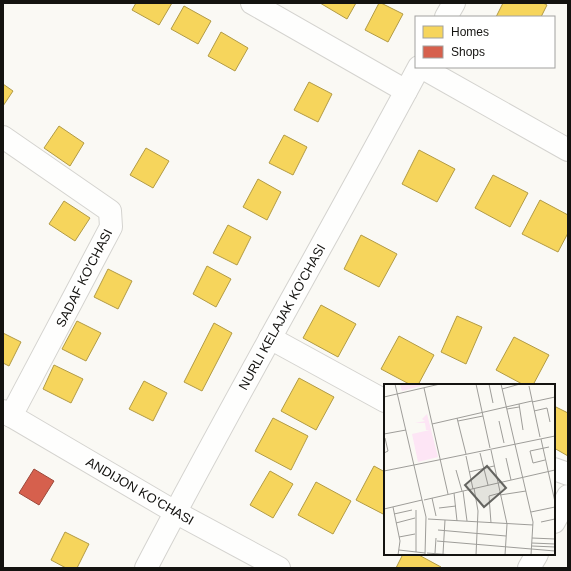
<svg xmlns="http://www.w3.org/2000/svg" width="571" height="571" font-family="Arial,sans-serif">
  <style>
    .homes { fill: #f6d55c; stroke: #b29b45 }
    .shops { fill: #d6604d; stroke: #9c493b }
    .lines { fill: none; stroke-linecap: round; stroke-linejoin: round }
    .minor-casing { stroke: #d4d3cf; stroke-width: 24 }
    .minor { stroke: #fefefd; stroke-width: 22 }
    .labels { text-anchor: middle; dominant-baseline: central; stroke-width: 4; stroke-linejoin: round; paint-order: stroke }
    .street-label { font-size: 13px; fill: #141310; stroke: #fff }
    .inset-road { fill: none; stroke: #9e9d99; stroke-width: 1 }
    .view { fill: #646460; fill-opacity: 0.15; stroke: #646460; stroke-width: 2 }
    .inset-edge { fill: none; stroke: #141310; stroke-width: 2 }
  </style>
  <rect width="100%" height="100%" fill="#faf9f4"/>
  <!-- homes -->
  <g class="homes">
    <polygon points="136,3 172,3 159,25 132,10"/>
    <polygon points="320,3 356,3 347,19"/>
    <polygon points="379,3 381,3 403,14 388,42 365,30"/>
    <polygon points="503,3 543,3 547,5 541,17 496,17"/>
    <polygon points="184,6 211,21 198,44 171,29"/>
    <polygon points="221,32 248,48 235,71 208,56"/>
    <polygon points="309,82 332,94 318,122 294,110"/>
    <polygon points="3,84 13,91 3,106"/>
    <polygon points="59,126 84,143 70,166 44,148"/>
    <polygon points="284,135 307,147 293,175 269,163"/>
    <polygon points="146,148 169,161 153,188 130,175"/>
    <polygon points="419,150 455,169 437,202 402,184"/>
    <polygon points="493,175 528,193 510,227 475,208"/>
    <polygon points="258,179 281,192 267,220 243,207"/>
    <polygon points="540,200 568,215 568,233 558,252 522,234"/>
    <polygon points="64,201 90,218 75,241 49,224"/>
    <polygon points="228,225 251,237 237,265 213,253"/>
    <polygon points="361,235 397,254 379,287 344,269"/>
    <polygon points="207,266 231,279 216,307 193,294"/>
    <polygon points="108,269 132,281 118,309 94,297"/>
    <polygon points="321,305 356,324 338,357 303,338"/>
    <polygon points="457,316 482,327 466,364 441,352"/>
    <polygon points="77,321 101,333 86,361 62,349"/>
    <polygon points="214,323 232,333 202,391 184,382"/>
    <polygon points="3,333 21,342 9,366 3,363"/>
    <polygon points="399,336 434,355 418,385 411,385 381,369"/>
    <polygon points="514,337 549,355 533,385 524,385 496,370"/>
    <polygon points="54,365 83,379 71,403 43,389"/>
    <polygon points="299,378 334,397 316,430 281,411"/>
    <polygon points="144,381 167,393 153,421 129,409"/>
    <polygon points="556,407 568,413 568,456 554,448 554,410"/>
    <polygon points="273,418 308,436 291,470 255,451"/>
    <polygon points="374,466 385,472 385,515 356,500"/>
    <polygon points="270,471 293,484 273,518 250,505"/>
    <polygon points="316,482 351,501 333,534 298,515"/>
    <polygon points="65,532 89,544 77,568 66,568 51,560"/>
    <polygon points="403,554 417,554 441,567 441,568 396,568"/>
  </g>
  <!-- shops -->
  <polygon class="shops" points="34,469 54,481 39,505 19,493"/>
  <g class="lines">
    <defs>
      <g id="minor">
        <polyline points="252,3 406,91"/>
        <polyline points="446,17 454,3"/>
        <polyline points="421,67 568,150"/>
        <polyline points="3,137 110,211 111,227 11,416"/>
        <polyline points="270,338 385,401"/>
        <polyline points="3,411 175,512 279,568"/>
        <polyline points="554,469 568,474"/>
        <polyline points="554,522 568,496"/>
        <path d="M146 568C234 399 329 235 419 67"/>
        <polyline points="529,568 537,554"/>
      </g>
    </defs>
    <!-- minor casing -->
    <use href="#minor" class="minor-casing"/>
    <!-- minor -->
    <use href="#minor" class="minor"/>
  </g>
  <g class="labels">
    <!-- street labels -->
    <g class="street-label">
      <text transform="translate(84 278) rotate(-63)">SADAF KO'CHASI</text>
      <text transform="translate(282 317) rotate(-61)">NURLI KELAJAK KO'CHASI</text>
      <text transform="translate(140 491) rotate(30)">ANDIJON KO'CHASI</text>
    </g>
  </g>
  <!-- overview -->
  <g transform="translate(384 384)">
    <rect width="171" height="171" fill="#faf9f4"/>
    <path d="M16 0H36L37 2 18 7ZM43 30 54 73 34 78 28 50 46 46H42L41 39H31L41 37 38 35Z" fill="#fde5f5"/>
    <path class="inset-road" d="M11 0 42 133 41 171M92 0 106 64M105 0 109 19M117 0 149 138 147 171M145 2 156 53M40 4 64 110M118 5 136 0M0 13 56 0M148 18 171 13M135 20 139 46M123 25 135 23M150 27 163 24 166 38M73 34 82 70M74 37 99 32M115 37 120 59M48 40 148 17M0 50 22 46M157 55 171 118M107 66 123 140 121 171M0 69 4 67 1 54M96 69 104 101M82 72 89 105M122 74 127 96M161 76 149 79 146 67 165 63M30 81 171 52M72 86 78 107M0 87 30 81M85 88 110 82M90 104 94 127 92 171M79 107 83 137M70 109 73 137M116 111 142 107M48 114 52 132M40 116 171 86M9 123 16 157 14 171M55 124 72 122M0 125 38 116M32 126V168M147 128 171 123M10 130 28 126M44 135 149 141M157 138 171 135M12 139 31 134M107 139 105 112 116 109M54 146 122 152M15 153 31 150M148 154 171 155M53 157 171 167M148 159 171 160M148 162 171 163M15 166 41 169M43 169 69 171M51 169 52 154M59 170 61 136"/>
    <path class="view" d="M103 82 122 104 100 123 81 101Z"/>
    <rect width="171" height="171" class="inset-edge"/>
  </g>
  <!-- border -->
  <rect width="571" height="571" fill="none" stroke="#141310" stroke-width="8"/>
  <!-- legend -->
  <rect x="415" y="16" width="140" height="52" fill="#ffffff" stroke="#a1a19f"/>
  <rect x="423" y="26" width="20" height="12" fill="#f6d55c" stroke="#a1a19f"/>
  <text x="451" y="36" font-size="12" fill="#141310">Homes</text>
  <rect x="423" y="46" width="20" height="12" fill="#d6604d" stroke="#a1a19f"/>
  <text x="451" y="56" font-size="12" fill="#141310">Shops</text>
</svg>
